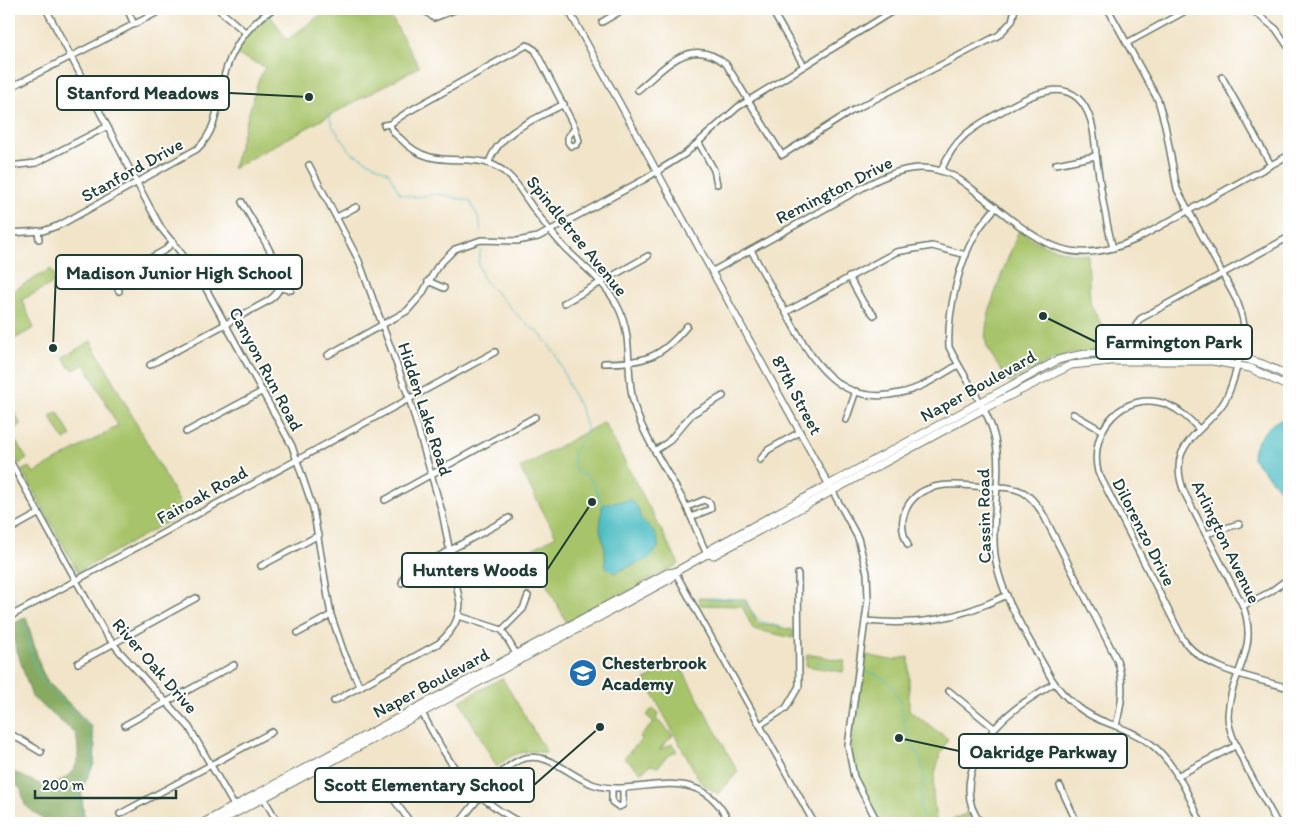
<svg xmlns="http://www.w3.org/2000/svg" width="1298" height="832" font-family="Itim,sans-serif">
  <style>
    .green { fill: #a8c46b; stroke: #648050 }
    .forest { fill: #86aa5f; stroke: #52744a }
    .water { fill: #50bec4; stroke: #387e7c }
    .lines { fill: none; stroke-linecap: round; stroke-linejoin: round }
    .stream { stroke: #50bec4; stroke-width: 1 }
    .minor-casing { stroke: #687768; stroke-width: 8 }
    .tertiary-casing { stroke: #687768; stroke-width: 8 }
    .secondary-casing { stroke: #687768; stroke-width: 9 }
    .minor { stroke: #fff; stroke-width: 5 }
    .tertiary { stroke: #fff; stroke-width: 5.5 }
    .secondary { stroke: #fff; stroke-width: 7 }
    .labels { text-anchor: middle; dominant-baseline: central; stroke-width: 4; stroke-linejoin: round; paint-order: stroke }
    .street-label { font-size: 18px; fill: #1f3d34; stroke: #fff }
    .poi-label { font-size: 18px; font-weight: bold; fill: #1f3d34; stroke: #fff; text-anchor: start }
    .leader { fill: none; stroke: #1f3d34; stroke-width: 2 }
    .callout-dot { fill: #1f3d34; stroke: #fff; stroke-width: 2 }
    .callout { fill: #fff; stroke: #1f3d34; stroke-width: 2 }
    .callout-label { font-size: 19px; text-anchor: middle; font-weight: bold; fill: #1f3d34 }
  </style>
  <rect width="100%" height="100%" fill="#fff"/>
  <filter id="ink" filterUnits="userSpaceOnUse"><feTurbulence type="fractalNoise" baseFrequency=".02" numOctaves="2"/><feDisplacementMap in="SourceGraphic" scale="10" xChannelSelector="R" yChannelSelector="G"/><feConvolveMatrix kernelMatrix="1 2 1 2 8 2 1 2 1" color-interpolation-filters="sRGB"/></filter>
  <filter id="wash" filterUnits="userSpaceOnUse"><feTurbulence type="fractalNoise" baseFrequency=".0096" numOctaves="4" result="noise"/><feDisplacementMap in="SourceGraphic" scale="20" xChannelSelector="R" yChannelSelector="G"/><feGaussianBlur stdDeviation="1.12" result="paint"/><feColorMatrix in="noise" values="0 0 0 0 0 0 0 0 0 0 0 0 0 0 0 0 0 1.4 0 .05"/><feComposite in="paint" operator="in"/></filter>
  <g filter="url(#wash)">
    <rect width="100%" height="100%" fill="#f1e4c9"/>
    <!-- green -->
    <g class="green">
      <path d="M328 9H387L419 67 233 168 258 81 265 67 235 54C244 38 255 26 270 15L287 40Z"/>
      <path d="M1019 230C1039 246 1062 253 1088 255L1090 303 1114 349C1067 350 1049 361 1009 383 1003 373 989 354 986 343 981 318 1010 255 1019 230Z"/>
      <polygon points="51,269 57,281 22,300 34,328 9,342 9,293"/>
      <polygon points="91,341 185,512 78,572 22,470 30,467 34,473 118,426 85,364 73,370 72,367 69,368 63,357"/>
      <path d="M1198 354 1204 355C1155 360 1093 350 1049 371L1047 370C1066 349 1168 354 1198 354Z"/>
      <polygon points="9,403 21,425 9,432"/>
      <polygon points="58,412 71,436 64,440 50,416"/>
      <polygon points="604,422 679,564 567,623 529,551 556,536 520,468"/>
      <polygon points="16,442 27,459 19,464 9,446"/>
      <polygon points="698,598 745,599 758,623 793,630 793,638 753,629 742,606 701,605"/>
      <polygon points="807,654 845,661 843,672 806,666"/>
      <path d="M862 654 890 660 909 657V710L948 739C933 767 930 792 937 823H881L858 780 851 755V745Z"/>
      <polygon points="678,662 738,772 718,794 701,783 645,680"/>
      <path d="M502 678 547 753C527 749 512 752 497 767L460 701Z"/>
      <polygon points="654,709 659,713 656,719 673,735 659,750 672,744 677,751 665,758 658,767 651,765 641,772 624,758 642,739 640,737 654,722 647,716 650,711"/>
      <polygon points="970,812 972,816 957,823 944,823"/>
    </g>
    <!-- forest -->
    <path class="forest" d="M26 617 41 669 48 682 91 726 95 747 94 764 81 791 84 815 83 823H47L25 805 21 789 9 779V770L46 787C76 776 82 765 76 734L32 697 9 626Z"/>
    <!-- water -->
    <g class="water">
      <path d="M1279 420H1285L1289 424V500L1252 458C1253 444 1266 426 1279 420Z"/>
      <path d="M631 500 638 507 640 517C648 527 660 533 658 548L648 559 614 573 605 566V549L600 529 602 506 607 503Z"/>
    </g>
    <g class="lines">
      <!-- stream -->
      <g class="stream">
        <polyline points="328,113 333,127 352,153 388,172 400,194 413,197 439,194 470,201 479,219 481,231"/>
        <polyline points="481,250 478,262 483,279 524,322 540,334 556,354 572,393 581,409 586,428 586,433 573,453 574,467 579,474 589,476 603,504"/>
        <polyline points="653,555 657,559"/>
        <polyline points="9,589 17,604"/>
        <polyline points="707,600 736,599 744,602 760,621 784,628"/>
        <path d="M25 624C30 644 31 664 43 682 51 692 88 723 89 728 93 742 95 760 88 773 85 781 78 783 78 793 78 804 83 812 82 823"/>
        <polyline points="815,662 836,666"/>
        <path d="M868 672C904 683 898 706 908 735 912 748 922 756 923 770 925 792 915 798 924 823"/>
      </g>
    </g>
  </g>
  <g filter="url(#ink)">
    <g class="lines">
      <defs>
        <g id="minor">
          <polyline points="46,9 148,204 161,228 198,274 292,446 313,508 331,615 344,653 360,687"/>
          <polyline points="127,9 134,24"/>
          <polyline points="218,9 245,32"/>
          <polyline points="423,9 434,18 457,9"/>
          <polyline points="771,9 804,66"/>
          <path d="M1108 9 1158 100 1165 125 1177 189 1237 301C1240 310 1244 319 1244 328 1243 347 1233 390 1222 405 1199 436 1165 446 1185 494L1243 606C1260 652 1229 674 1228 716 1228 742 1265 799 1277 823"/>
          <polyline points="1251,9 1276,29 1289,48"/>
          <polyline points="602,22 624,9"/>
          <polyline points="1127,43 1189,9"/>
          <polyline points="1222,77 1271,165"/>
          <polyline points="163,87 192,84 221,88"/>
          <polyline points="9,88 164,9"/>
          <path d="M638 90C666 67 690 35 726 64L782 155 850 112 999 35 1012 21 1015 9"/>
          <polyline points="9,95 11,99"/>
          <path d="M390 124C391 131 396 135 401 139 441 182 484 135 520 189 534 210 549 231 566 249 584 267 605 282 617 305 635 338 624 374 635 408 646 442 670 474 686 506 694 521 699 539 707 554"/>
          <polyline points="384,125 390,124 406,113 527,45 535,50 575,128 568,137 568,142 571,146 576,145 579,141 575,128"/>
          <polyline points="699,143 714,170 717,184"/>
          <path d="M489 162C500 131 536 119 564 104"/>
          <polyline points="1056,164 1096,156"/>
          <path d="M309 165 359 261 409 398 442 512 460 603C459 621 452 631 439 643L334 701"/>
          <polyline points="9,166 36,163 106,127"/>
          <path d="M941 171C956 133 978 125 1011 106 1042 89 1077 76 1091 121 1095 134 1095 149 1097 162 1101 191 1105 220 1113 248"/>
          <path d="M996 207C990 215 982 223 977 232 959 261 947 313 949 347 962 374 987 407 994 435 1003 466 993 508 994 541 994 586 1024 630 1046 669 1057 691 1077 710 1100 720 1118 727 1135 732 1151 744 1175 763 1189 796 1201 823"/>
          <polyline points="337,217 356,207"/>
          <polyline points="38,231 39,239"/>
          <path d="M9 233 43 231 60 225 197 149C214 134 217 112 221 90 227 55 243 28 273 9"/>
          <path d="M751 250C762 271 774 292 786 313 811 358 837 408 900 393 921 389 939 376 958 365"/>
          <path d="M713 271 871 183C893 172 916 163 941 171 956 175 968 186 980 195 1034 236 1064 273 1137 239L1289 155"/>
          <polyline points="849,277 864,304 874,315"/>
          <polyline points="428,281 444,288"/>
          <polyline points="280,288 291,290"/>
          <polyline points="119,291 112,279 165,250 173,242"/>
          <polyline points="564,303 648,256"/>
          <polyline points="786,312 896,252 932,246 966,255"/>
          <polyline points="1132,332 1140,319 1289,237"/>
          <polyline points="328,355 407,311 422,294 437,267 455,249 481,240 517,241 538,237 645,179 685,154 738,107 896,9"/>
          <path d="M604 363C644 363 661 358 687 326"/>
          <path d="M150 365 268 301C273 297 279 293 280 286 285 268 251 220 242 202"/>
          <polyline points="1073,414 1101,430"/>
          <polyline points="846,420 856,391"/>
          <path d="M1198 428C1189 419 1180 410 1168 405 1124 388 1088 430 1098 472L1183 639C1203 670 1255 678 1289 688"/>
          <polyline points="186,432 263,391"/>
          <polyline points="656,450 668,442 692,414 723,396"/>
          <polyline points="9,459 105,633 120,652 189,727 236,809"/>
          <polyline points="760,460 768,450 800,432"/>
          <polyline points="833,492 858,538 867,573 868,599 848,746 854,777 878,823"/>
          <polyline points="385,500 535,417"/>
          <polyline points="687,507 704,500 710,503 711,509 691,517"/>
          <polyline points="9,530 38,514"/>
          <polyline points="1206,534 1239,524"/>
          <path d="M908 545C894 518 909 491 939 486 954 483 970 486 985 487 998 487 1011 486 1023 492 1032 497 1038 506 1043 514L1117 660C1125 683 1122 703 1116 726"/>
          <polyline points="261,566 319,535"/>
          <polyline points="675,572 814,823"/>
          <polyline points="402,583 404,577 410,572 509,518"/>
          <polyline points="1243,606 1270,592 1289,578"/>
          <polyline points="459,616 502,630 518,657"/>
          <polyline points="9,617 495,352"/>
          <path d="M865 621C919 626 958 619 1007 595"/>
          <polyline points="502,630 523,609 528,596"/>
          <polyline points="298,633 331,615"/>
          <polyline points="78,663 196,598"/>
          <polyline points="949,691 994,728"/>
          <path d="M421 711C450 764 465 794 521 823"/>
          <polyline points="125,725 234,665"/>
          <polyline points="760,725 786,708 799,686 798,574"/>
          <polyline points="9,733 41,752"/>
          <polyline points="1177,776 1237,745"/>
          <polyline points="383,785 411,823"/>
          <polyline points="1060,786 1077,823"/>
          <polyline points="612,789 612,802 619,807 623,805 623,788"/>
          <polyline points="262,795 278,823"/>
          <polyline points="120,814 272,732"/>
          <path d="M459 823C475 804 499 767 522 759 549 750 571 778 595 785 628 795 665 776 697 789 713 795 722 808 730 823"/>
          <polyline points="862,823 874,817"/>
          <path d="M981 823C957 794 973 754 995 728 1011 709 1034 696 1054 683"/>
          <polyline points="1077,823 1100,823"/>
        </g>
        <polyline id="tertiary" points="568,9 830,487"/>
        <g id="secondary">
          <polyline points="707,554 714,555 987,407 1071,365 1111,361 1213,361 1250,368 1289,387"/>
          <path d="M203 823 667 573 675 572 707 554 711 549 1058 360C1086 351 1113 352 1141 352 1193 350 1243 349 1289 377"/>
          <polyline points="217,823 670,579 675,572"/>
        </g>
      </defs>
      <!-- minor casing -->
      <use href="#minor" class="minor-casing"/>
      <!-- tertiary casing -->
      <use href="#tertiary" class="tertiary-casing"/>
      <!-- secondary casing -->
      <use href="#secondary" class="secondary-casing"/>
      <!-- minor -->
      <use href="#minor" class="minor"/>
      <!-- tertiary -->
      <use href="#tertiary" class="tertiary"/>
      <!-- secondary -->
      <use href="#secondary" class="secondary"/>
    </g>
  </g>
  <!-- icons -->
  <defs>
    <symbol id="school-disc" viewBox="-11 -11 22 22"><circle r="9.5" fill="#1f6fb2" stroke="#fff"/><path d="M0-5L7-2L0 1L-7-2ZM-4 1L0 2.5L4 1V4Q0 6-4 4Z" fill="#fff"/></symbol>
  </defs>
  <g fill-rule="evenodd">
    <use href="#school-disc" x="567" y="657" width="32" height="32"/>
  </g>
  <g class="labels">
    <!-- street labels -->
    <g class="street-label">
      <text transform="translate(132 170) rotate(-29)">Stanford Drive</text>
      <text transform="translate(834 190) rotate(-27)">Remington Drive</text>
      <text transform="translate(577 236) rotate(51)">Spindletree Avenue</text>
      <text transform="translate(266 369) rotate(62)">Canyon Run Road</text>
      <text transform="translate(978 386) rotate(-29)">Naper Boulevard</text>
      <text transform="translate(797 395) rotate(62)">87th Street</text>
      <text transform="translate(425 409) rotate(72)">Hidden Lake Road</text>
      <text transform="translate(202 495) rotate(-29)">Fairoak Road</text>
      <text transform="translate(984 516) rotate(-91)">Cassin Road</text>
      <text transform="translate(1144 532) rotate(63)">Dilorenzo Drive</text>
      <text transform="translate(1226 542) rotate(64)">Arlington Avenue</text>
      <text transform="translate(155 666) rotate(49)">River Oak Drive</text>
      <text transform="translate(431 683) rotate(-28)">Naper Boulevard</text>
    </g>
    <!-- poi labels -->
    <g class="poi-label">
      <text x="602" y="663">Chesterbrook<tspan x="602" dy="21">Academy</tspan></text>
    </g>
  </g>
  <!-- callouts -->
  <path class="leader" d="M309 97L229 93M53 348L56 272M1043 316L1096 342M592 502L547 570M899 738L959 751M600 727L534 785"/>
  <g class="callout-dot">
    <circle cx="309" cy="97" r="5"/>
    <circle cx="53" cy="348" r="5"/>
    <circle cx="1043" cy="316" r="5"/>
    <circle cx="592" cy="502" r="5"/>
    <circle cx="899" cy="738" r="5"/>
    <circle cx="600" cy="727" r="5"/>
  </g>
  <g class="callout">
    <rect x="57" y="76" width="172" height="34" rx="5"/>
    <rect x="56" y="255" width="246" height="34" rx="5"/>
    <rect x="1096" y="325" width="156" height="34" rx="5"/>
    <rect x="402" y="553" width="145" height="34" rx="5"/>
    <rect x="959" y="734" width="168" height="34" rx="5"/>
    <rect x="315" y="768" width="219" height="34" rx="5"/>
  </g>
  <g class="callout-label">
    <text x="143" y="99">Stanford Meadows</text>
    <text x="179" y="279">Madison Junior High School</text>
    <text x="1174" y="348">Farmington Park</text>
    <text x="475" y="576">Hunters Woods</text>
    <text x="1043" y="758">Oakridge Parkway</text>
    <text x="424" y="791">Scott Elementary School</text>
  </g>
  <!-- margin -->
  <rect width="1298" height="832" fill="none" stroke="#fff" stroke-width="30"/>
  <!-- scale -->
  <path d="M35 790v8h141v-8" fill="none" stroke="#1f3d34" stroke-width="2.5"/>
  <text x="42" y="790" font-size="15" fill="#1f3d34" stroke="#ffffff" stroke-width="4" paint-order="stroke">200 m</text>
</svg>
